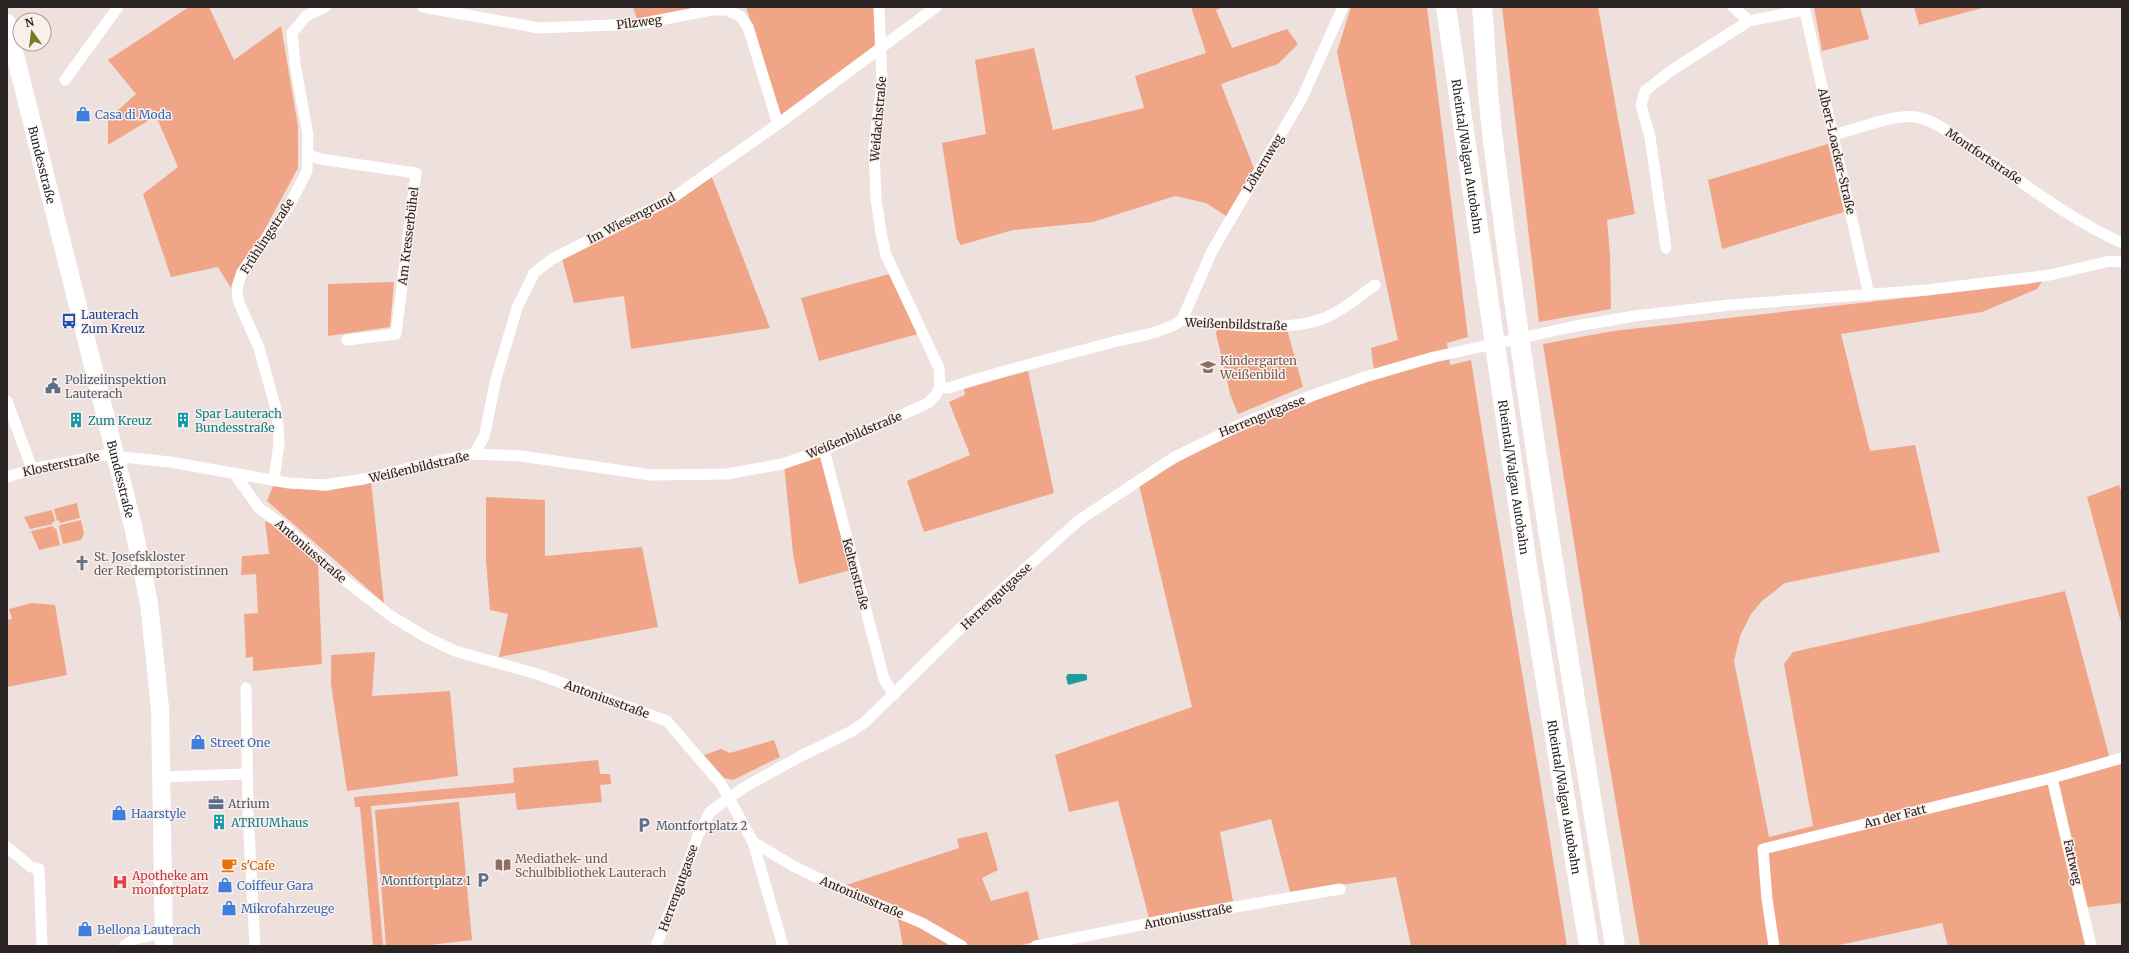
<svg xmlns="http://www.w3.org/2000/svg" width="2129" height="953" font-family="Merriweather,serif">
  <style>
    .green { fill: #f0a587 }
    .water { fill: #1f9d9d }
    .lines { fill: none; stroke-linecap: round; stroke-linejoin: round }
    .minor { stroke: #fff; stroke-width: 11 }
    .primary { stroke: #fff; stroke-width: 18 }
    .motorway { stroke: #fff; stroke-width: 20 }
    .labels { text-anchor: middle; dominant-baseline: central; stroke-width: 3; stroke-linejoin: round; paint-order: stroke }
    .street-label { font-size: 12px; fill: #292423; stroke: #fbefea }
    .shop-label { font-size: 12px; fill: #366cbe; stroke: #fbefea; text-anchor: start }
    .transit-label { font-size: 12px; fill: #164399; stroke: #fbefea; text-anchor: start }
    .education-label { font-size: 12px; fill: #785e54; stroke: #fbefea; text-anchor: start }
    .service-label { font-size: 12px; fill: #4e5e75; stroke: #fbefea; text-anchor: start }
    .culture-label { font-size: 12px; fill: #0d838f; stroke: #fbefea; text-anchor: start }
    .worship-label { font-size: 12px; fill: #5b616d; stroke: #fbefea; text-anchor: start }
    .food-label { font-size: 12px; fill: #c56008; stroke: #fbefea; text-anchor: start }
    .health-label { font-size: 12px; fill: #be3a42; stroke: #fbefea; text-anchor: start }
  </style>
  <rect width="100%" height="100%" fill="#eee1dd"/>
  <!-- green -->
  <g class="green">
    <polygon points="189,7 209,7 234,60 281,26 298,126 298,168 232,290 218,267 171,277 143,194 178,167 156,116 108,145 108,119 136,94 108,60"/>
    <polygon points="633,7 709,7 637,19"/>
    <polygon points="746,7 877,7 880,45 781,118"/>
    <polygon points="1191,7 1223,7 1216,10 1232,48 1287,29 1298,44 1278,64 1221,84 1255,171 1226,216 1206,203 1175,196 1093,222 1013,230 961,245 957,239 942,143 986,134 975,60 1034,48 1053,130 1144,108 1135,76 1206,53"/>
    <path d="M1351 7H1427L1468 337 1447 343 1450 365 1471 360C1501 555 1536 750 1567 946H1411L1396 877 1290 892 1271 819 1220 832 1233 901 1149 918 1118 801 1069 812 1055 755 1192 707 1139 485 1204 447 1329 395 1375 378 1371 348 1398 340 1337 52Z"/>
    <polygon points="1502,7 1598,7 1635,214 1607,220 1610,255 1611,309 1539,322"/>
    <polygon points="1814,7 1860,7 1869,39 1822,51"/>
    <polygon points="1914,7 1986,7 1919,25"/>
    <polygon points="1828,144 1844,212 1722,249 1708,180"/>
    <polygon points="710,172 770,328 631,349 624,296 574,303 561,255"/>
    <polygon points="893,273 921,333 819,361 801,298"/>
    <polygon points="2043,280 2037,289 1982,312 1841,334 1870,451 1915,445 1940,552 1785,583 1762,601 1751,614 1740,636 1734,661 1769,837 1813,826 1784,664 1793,652 2065,591 2110,759 2122,756 2122,903 2081,908 2089,946 1948,946 1942,923 1835,946 1640,946 1602,721 1543,344 1613,331 2029,284"/>
    <polygon points="394,282 390,327 328,336 328,284"/>
    <polygon points="1218,328 1287,329 1303,387 1238,414 1230,394 1216,333"/>
    <polygon points="1028,371 1054,493 924,532 907,481 970,455 949,402 965,395 964,389"/>
    <polygon points="824,452 854,569 799,584 793,553 784,464"/>
    <polygon points="371,481 384,603 267,501 273,486 327,491"/>
    <polygon points="2119,485 2122,493 2122,626 2087,497"/>
    <polygon points="486,497 545,500 545,556 642,547 658,627 499,657 508,614 490,610 486,560"/>
    <polygon points="77,503 80,518 60,523 59,520 57,521 54,509"/>
    <polygon points="52,510 55,521 52,522 53,524 30,529 24,517"/>
    <polygon points="81,520 84,534 81,540 63,544 59,527 60,525"/>
    <polygon points="265,521 278,527 318,562 322,664 253,671 253,657 246,658 244,614 258,613 256,574 241,575 242,556 269,554"/>
    <polygon points="53,526 54,529 56,528 60,545 39,550 31,531"/>
    <polygon points="32,603 55,605 67,675 7,687 7,620 12,619 9,609"/>
    <polygon points="375,652 372,696 450,691 458,776 347,791 331,684 331,655"/>
    <polygon points="774,740 780,757 733,780 724,778 704,755 721,749 730,753"/>
    <polygon points="598,760 600,774 610,774 611,784 600,785 602,802 517,810 515,793 371,806 383,946 373,946 360,807 355,807 354,797 514,783 513,768"/>
    <polygon points="459,802 472,940 422,946 386,946 375,810"/>
    <polygon points="987,832 998,870 982,878 991,901 1028,891 1039,941 1017,946 903,946 896,909 843,886 959,848 957,839"/>
  </g>
  <!-- water -->
  <polygon class="water" points="1068,674 1084,674 1087,675 1087,680 1068,685 1066,677"/>
  <g class="lines">
    <!-- minor -->
    <g class="minor">
      <polyline points="423,7 539,28 639,24 711,10 726,10 740,16 748,27 778,124"/>
      <polyline points="879,7 882,82 874,146 876,199 881,233 886,255 939,368 940,387"/>
      <polyline points="1733,7 1749,21 1804,10"/>
      <polyline points="1804,7 1869,295"/>
      <polyline points="65,80 118,7"/>
      <path d="M1833 135C1854 130 1896 113 1916 117 1938 121 1958 139 1976 151 2024 183 2069 219 2122 243"/>
      <polyline points="309,155 320,159 416,173 396,334 347,340"/>
      <polyline points="1666,248 1650,137 1641,105 1645,91 1672,70 1749,21"/>
      <polyline points="1182,320 1212,251 1302,98 1343,7"/>
      <polyline points="7,401 32,469"/>
      <polyline points="824,450 884,679 894,695"/>
      <polyline points="474,454 484,437 496,379 517,308 534,273 552,259 671,199 778,124 936,7"/>
      <polyline points="234,473 259,508 284,526 333,571 391,616 424,636 455,651 537,674 667,721 721,784 753,842 795,867 837,887 922,923 962,946"/>
      <path d="M7 477 32 469 104 455 170 462 289 483 324 485 364 479 434 462 474 454 521 456 651 475 727 474 782 464 824 450 928 403 936 395 940 387 948 388C1003 370 1058 357 1113 342 1134 337 1166 332 1182 320 1223 324 1283 333 1322 319 1341 312 1358 297 1375 285"/>
      <polyline points="274,480 279,443 277,413 259,348 238,300 237,287 242,272 288,208 307,171 308,135 295,64 292,33 306,16 325,7"/>
      <polyline points="246,688 248,814 255,946"/>
      <polyline points="161,777 247,774"/>
      <polyline points="2052,778 2091,946"/>
      <polyline points="753,842 783,946"/>
      <polyline points="7,847 31,867 39,869 42,946"/>
      <polyline points="124,946 137,938 164,933"/>
      <polyline points="656,946 677,894 698,835 710,812 743,788 799,757 850,732 864,723 973,616 1078,521 1173,458 1246,422 1305,398 1365,377 1434,357 1571,327 1635,316 1730,305 1927,290 2050,275 2110,261 2122,262"/>
      <polyline points="1036,946 1200,913 1340,889"/>
      <polyline points="1774,946 1767,899 1763,849 2052,778 2122,758"/>
    </g>
    <!-- primary -->
    <path class="primary" id="s1" d="M7 23 133 526 149 603 160 708 164 946"/>
    <!-- motorway -->
    <g class="motorway">
      <path id="s2" d="M1446 7 1528 572 1589 946"/>
      <path d="M1482 7C1486 51 1487 96 1493 140 1526 410 1572 678 1615 946"/>
    </g>
  </g>
  <!-- icons -->
  <defs>
    <symbol id="shop-bare" viewBox="-9 -9 18 18"><path d="M-5-2.5h2.3a2.7 3.5 0 0 1 5.4 0H5L5.5 6h-11ZM-1.5-2.5h3a1.5 2.3 0 0 0-3 0Z" fill="#3f7fe0" stroke="#fbefea" stroke-width="2.5" paint-order="stroke"/></symbol>
    <symbol id="bus-bare" viewBox="-9 -9 18 18"><path d="M-5-6H5V4H4V6H2V4H-2V6H-4V4H-5ZM-3.5-4V0h7V-4ZM-3.5 1.2v1.5H-2V1.2ZM2 1.2v1.5H3.5V1.2Z" fill="#1a4fb4" stroke="#fbefea" stroke-width="2.5" paint-order="stroke"/></symbol>
    <symbol id="school-bare" viewBox="-9 -9 18 18"><path d="M0-5L7-2L0 1L-7-2ZM-4 1L0 2.5L4 1V4Q0 6-4 4Z" fill="#8d6e63" stroke="#fbefea" stroke-width="2.5" paint-order="stroke"/></symbol>
    <symbol id="civic-bare" viewBox="-9 -9 18 18"><path d="M-.6-6.5H3V-4.5H.6V-3L4-1V1h2V6H-6V1h2V-1L-.6-3ZM-1.2 2.5V6h2.4V2.5Z" fill="#5c6f8a" stroke="#fbefea" stroke-width="2.5" paint-order="stroke"/></symbol>
    <symbol id="building-bare" viewBox="-9 -9 18 18"><path d="M-4-6H4V6H1V3H-1V6H-4ZM-2.5-4.3h1.7v1.8h-1.7ZM.8-4.3h1.7v1.8H.8ZM-2.5-1h1.7V.8h-1.7ZM.8-1h1.7V.8H.8Z" fill="#0f9aa8" stroke="#fbefea" stroke-width="2.5" paint-order="stroke"/></symbol>
    <symbol id="church-bare" viewBox="-9 -9 18 18"><path d="M-1.2-6h2.4v3.5h3.3v2.4h-3.3V6h-2.4V-.1h-3.3v-2.4h3.3Z" fill="#6b7280" stroke="#fbefea" stroke-width="2.5" paint-order="stroke"/></symbol>
    <symbol id="office-bare" viewBox="-9 -9 18 18"><path d="M-6-3h4V-5.5h4V-3h4V5H-6ZM-1-4.5V-3h2v-1.5ZM-6 0V1H6V0Z" fill="#5c6f8a" stroke="#fbefea" stroke-width="2.5" paint-order="stroke"/></symbol>
    <symbol id="parking-bare" viewBox="-9 -9 18 18"><path d="M-3.5-5.5H1a3.5 3.5 0 0 1 0 7H-1V5.5H-3.5ZM-1-3.4V-.6H.8a1.4 1.4 0 0 0 0-2.8Z" fill="#5c6f8a" stroke="#fbefea" stroke-width="2.5" paint-order="stroke"/></symbol>
    <symbol id="cafe-bare" viewBox="-9 -9 18 18"><path d="M-5.5-4.5H6V0H3Q3 3.5 0 3.5H-2.5Q-5.5 3.5-5.5 0ZM3-3.2v2h1.7v-2ZM-6 4.5H4V6H-6Z" fill="#e8710a" stroke="#fbefea" stroke-width="2.5" paint-order="stroke"/></symbol>
    <symbol id="library-bare" viewBox="-9 -9 18 18"><path d="M-6-4Q-3-5.5-.7-3.5V5Q-3 3-6 4ZM6-4Q3-5.5 .7-3.5V5Q3 3 6 4Z" fill="#8d6e63" stroke="#fbefea" stroke-width="2.5" paint-order="stroke"/></symbol>
    <symbol id="hospital-bare" viewBox="-9 -9 18 18"><path d="M-5-5h3v3.5h4V-5h3V5h-3V1.5h-4V5h-3Z" fill="#e0444e" stroke="#fbefea" stroke-width="2.5" paint-order="stroke"/></symbol>
  </defs>
  <g fill-rule="evenodd">
    <use href="#shop-bare" x="72" y="103" width="22" height="22"/>
    <use href="#bus-bare" x="58" y="310" width="22" height="22"/>
    <use href="#school-bare" x="1197" y="356" width="22" height="22"/>
    <use href="#civic-bare" x="42" y="375" width="22" height="22"/>
    <use href="#building-bare" x="65" y="409" width="22" height="22"/>
    <use href="#building-bare" x="172" y="409" width="22" height="22"/>
    <use href="#church-bare" x="71" y="552" width="22" height="22"/>
    <use href="#shop-bare" x="187" y="731" width="22" height="22"/>
    <use href="#office-bare" x="205" y="792" width="22" height="22"/>
    <use href="#shop-bare" x="108" y="802" width="22" height="22"/>
    <use href="#building-bare" x="208" y="811" width="22" height="22"/>
    <use href="#parking-bare" x="633" y="814" width="22" height="22"/>
    <use href="#cafe-bare" x="218" y="854" width="22" height="22"/>
    <use href="#library-bare" x="492" y="854" width="22" height="22"/>
    <use href="#parking-bare" x="472" y="869" width="22" height="22"/>
    <use href="#hospital-bare" x="109" y="871" width="22" height="22"/>
    <use href="#shop-bare" x="214" y="874" width="22" height="22"/>
    <use href="#shop-bare" x="218" y="897" width="22" height="22"/>
    <use href="#shop-bare" x="74" y="918" width="22" height="22"/>
  </g>
  <g class="labels">
    <!-- street labels -->
    <g class="street-label">
      <text transform="translate(639 22) rotate(-7)">Pilzweg</text>
      <text transform="translate(878 119) rotate(-85)">Weidachstraße</text>
      <text transform="translate(1837 151) rotate(77)">Albert-Loacker-Straße</text>
      <text stroke="none"><textPath href="#s2" startOffset="151">Rheintal/Walgau Autobahn</textPath></text>
      <text transform="translate(1984 156) rotate(34)">Montfortstraße</text>
      <text transform="translate(1263 163) rotate(-59)">Löhernweg</text>
      <text stroke="none"><textPath href="#s1" startOffset="146">Bundesstraße</textPath></text>
      <text transform="translate(631 218) rotate(-27)">Im Wiesengrund</text>
      <text transform="translate(267 236) rotate(-57)">Frühlingstraße</text>
      <text transform="translate(408 236) rotate(-83)">Am Kresserbühel</text>
      <text transform="translate(1236 324) rotate(2)">Weißenbildstraße</text>
      <text transform="translate(1262 416) rotate(-22)">Herrengutgasse</text>
      <text transform="translate(854 435) rotate(-23)">Weißenbildstraße</text>
      <text transform="translate(61 464) rotate(-12)">Klosterstraße</text>
      <text transform="translate(419 467) rotate(-13)">Weißenbildstraße</text>
      <text stroke="none"><textPath href="#s2" startOffset="475">Rheintal/Walgau Autobahn</textPath></text>
      <text stroke="none"><textPath href="#s1" startOffset="470">Bundesstraße</textPath></text>
      <text transform="translate(311 551) rotate(41)">Antoniusstraße</text>
      <text transform="translate(856 574) rotate(75)">Keltenstraße</text>
      <text transform="translate(996 596) rotate(-43)">Herrengutgasse</text>
      <text transform="translate(607 699) rotate(20)">Antoniusstraße</text>
      <text stroke="none"><textPath href="#s2" startOffset="799">Rheintal/Walgau Autobahn</textPath></text>
      <text transform="translate(1895 816) rotate(-14)">An der Fatt</text>
      <text transform="translate(2073 862) rotate(77)">Fattweg</text>
      <text transform="translate(678 888) rotate(-70)">Herrengutgasse</text>
      <text transform="translate(862 897) rotate(23)">Antoniusstraße</text>
      <text transform="translate(1188 916) rotate(-11)">Antoniusstraße</text>
    </g>
    <!-- shop labels -->
    <g class="shop-label">
      <text x="95" y="114">Casa di Moda</text>
      <text x="210" y="742">Street One</text>
      <text x="131" y="813">Haarstyle</text>
      <text x="237" y="885">Coiffeur Gara</text>
      <text x="241" y="908">Mikrofahrzeuge</text>
      <text x="97" y="929">Bellona Lauterach</text>
    </g>
    <!-- transit labels -->
    <g class="transit-label">
      <text x="81" y="314">Lauterach<tspan x="81" dy="14">Zum Kreuz</tspan></text>
    </g>
    <!-- education labels -->
    <g class="education-label">
      <text x="1220" y="360">Kindergarten<tspan x="1220" dy="14">Weißenbild</tspan></text>
      <text x="515" y="858">Mediathek- und<tspan x="515" dy="14">Schulbibliothek Lauterach</tspan></text>
    </g>
    <!-- service labels -->
    <g class="service-label">
      <text x="65" y="379">Polizeiinspektion<tspan x="65" dy="14">Lauterach</tspan></text>
      <text x="228" y="803">Atrium</text>
      <text x="656" y="825">Montfortplatz 2</text>
      <text x="471" y="880" text-anchor="end">Montfortplatz 1</text>
    </g>
    <!-- culture labels -->
    <g class="culture-label">
      <text x="195" y="413">Spar Lauterach<tspan x="195" dy="14">Bundesstraße</tspan></text>
      <text x="88" y="420">Zum Kreuz</text>
      <text x="231" y="822">ATRIUMhaus</text>
    </g>
    <!-- worship labels -->
    <g class="worship-label">
      <text x="94" y="556">St. Josefskloster<tspan x="94" dy="14">der Redemptoristinnen</tspan></text>
    </g>
    <!-- food labels -->
    <g class="food-label">
      <text x="241" y="865">s'Cafe</text>
    </g>
    <!-- health labels -->
    <g class="health-label">
      <text x="132" y="875">Apotheke am<tspan x="132" dy="14">monfortplatz</tspan></text>
    </g>
  </g>
  <!-- border -->
  <rect width="2129" height="953" fill="none" stroke="#292423" stroke-width="16"/>
  <!-- north arrow -->
  <g transform="translate(32 32) rotate(346)"><circle r="19" fill="#fbefea" stroke="#a79e9a"/>
  <path d="M0-3L7 15L0 10L-7 15Z" fill="#787b24"/>
  <text y="-6" font-size="11" font-weight="bold" text-anchor="middle" fill="#292423">N</text>
  </g>
</svg>
